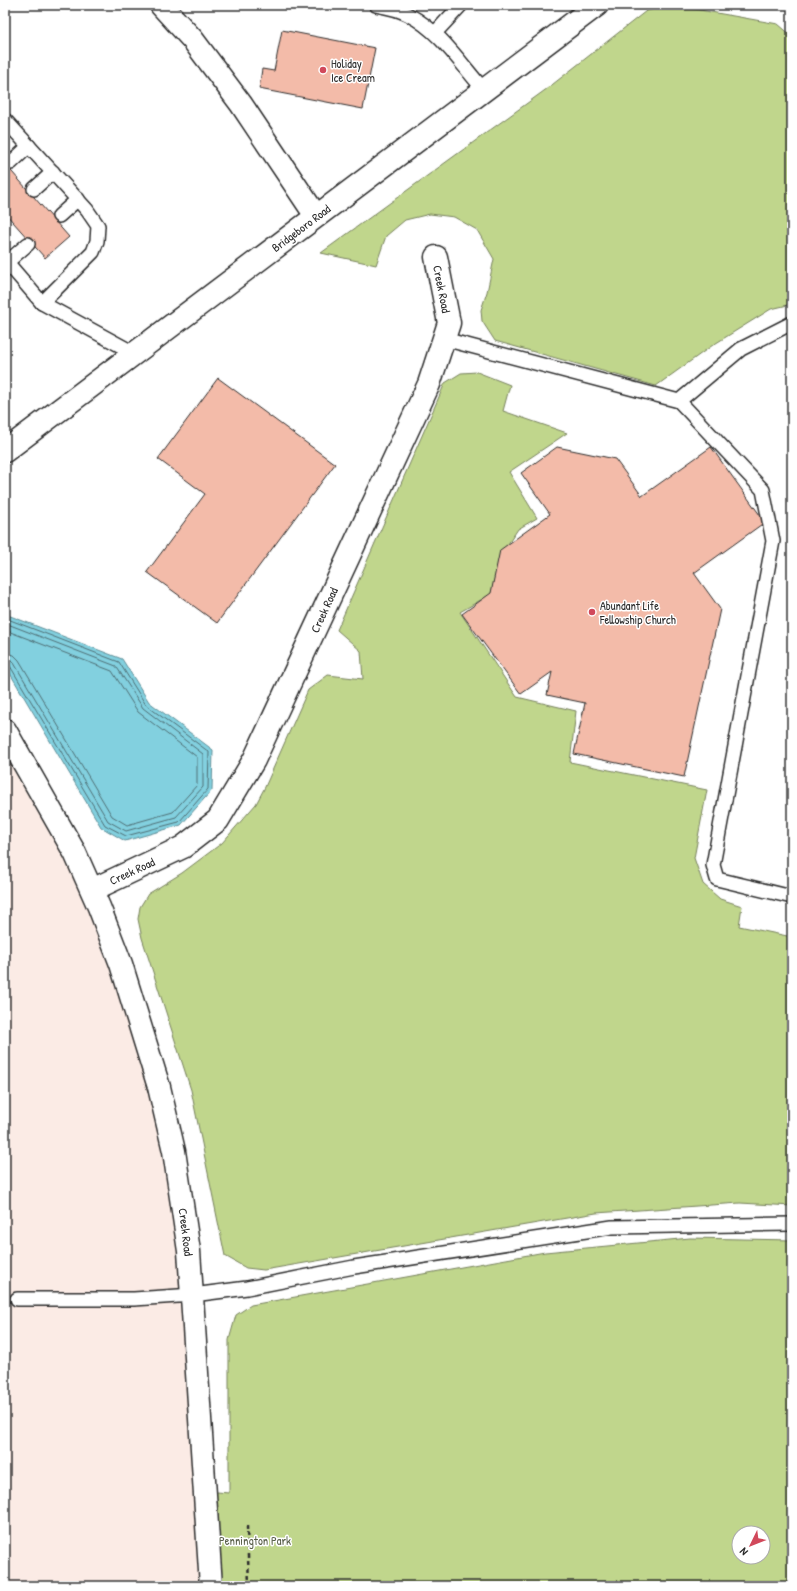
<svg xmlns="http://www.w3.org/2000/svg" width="797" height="1591" font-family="'Patrick Hand',sans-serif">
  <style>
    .built { fill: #fbebe5 }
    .green { fill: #c0d68c; stroke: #76805c; fill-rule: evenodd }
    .water { fill: #82d0df; stroke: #5f8e97 }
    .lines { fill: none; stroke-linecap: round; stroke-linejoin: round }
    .shore { stroke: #4e6d73; stroke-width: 1 }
    .building { fill: #f3bba9; stroke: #2b2b2b }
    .service-casing { stroke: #2b2b2b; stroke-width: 16 }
    .minor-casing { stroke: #2b2b2b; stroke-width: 25 }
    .tertiary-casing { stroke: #2b2b2b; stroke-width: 25 }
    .trunk-casing { stroke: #2b2b2b; stroke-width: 25 }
    .path { stroke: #2b2b2b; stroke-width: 2.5; stroke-dasharray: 4 3; stroke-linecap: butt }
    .service { stroke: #fff; stroke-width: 13 }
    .minor { stroke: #fff; stroke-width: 22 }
    .tertiary { stroke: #fff; stroke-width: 22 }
    .trunk { stroke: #fff; stroke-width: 22 }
    .poi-dot { fill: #d1495b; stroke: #fff; stroke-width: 1.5 }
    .labels { text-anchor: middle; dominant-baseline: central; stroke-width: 3; stroke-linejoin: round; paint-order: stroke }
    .poi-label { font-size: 12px; fill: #2b2b2b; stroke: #fff; text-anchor: start }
    .street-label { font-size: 12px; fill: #2b2b2b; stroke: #fff }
    .park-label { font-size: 12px; fill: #585e48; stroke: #fff }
  </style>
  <rect width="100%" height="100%" fill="#fff"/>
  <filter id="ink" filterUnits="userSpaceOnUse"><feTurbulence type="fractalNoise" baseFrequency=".025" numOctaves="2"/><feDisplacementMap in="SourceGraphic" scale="8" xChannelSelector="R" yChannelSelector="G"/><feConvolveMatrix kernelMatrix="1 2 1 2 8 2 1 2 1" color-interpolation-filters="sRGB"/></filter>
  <g filter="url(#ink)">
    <!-- built -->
    <polygon class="built" points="5,734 121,964 181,1190 210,1586 5,1586"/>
    <!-- green -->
    <g class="green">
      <polygon points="672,5 778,24 792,36 792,304 771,309 713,345 656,386 495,341 482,321 481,310 487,292 494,259 477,230 454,217 430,214 405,220 386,236 376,265 321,253 548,88 646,11"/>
      <polygon points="477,372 510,385 503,411 567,433 509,472 537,518 518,529 500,556 491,594 460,612 517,697 576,711 570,762 707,790 694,858 703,884 720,899 742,906 739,926 792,937 792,1206 740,1203 596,1213 264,1270 246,1268 225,1256 191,1090 142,938 138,919 140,907 148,894 182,873 222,843 256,804 265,787 308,690 328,675 363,679 361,651 337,630 445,383 461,373"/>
      <path d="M690 1238 792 1240V1586H211L205 1491 229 1493V1340L236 1315 251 1305 545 1252ZM739 1533H763V1557H739Z"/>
    </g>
    <!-- water -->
    <polygon class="water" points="5,614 122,659 149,702 213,750 212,790 181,825 125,841 101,827 5,665"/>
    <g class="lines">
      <!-- shore -->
      <g class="shore">
        <polyline points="5,618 119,662 146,705 209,752 208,789 179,822 126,836 105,825 10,666 5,664"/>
        <polyline points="5,623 116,666 143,708 203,754 203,787 176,817 126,831 108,821 14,663 10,659 5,659"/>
        <polyline points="5,630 112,671 138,712 197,757 197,785 173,812 127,825 112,816 19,660 14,655 5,653"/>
      </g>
    </g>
    <!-- building -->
    <g class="building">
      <polygon points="282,30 375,48 363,109 259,89 262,69 274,71"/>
      <polygon points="5,164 69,237 45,258 5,213"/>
      <polygon points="218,378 335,464 217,623 147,572 205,494 158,459"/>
      <polygon points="557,447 615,459 642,496 711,447 765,522 694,573 720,609 684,777 574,754 585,703 547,695 552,672 521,694 462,614 491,593 500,550 550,514 521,473"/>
    </g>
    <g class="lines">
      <defs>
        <g id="service">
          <path d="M376 5C388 7 399 9 409 15 440 31 461 64 484 90"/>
          <polyline points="435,33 461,5"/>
          <polyline points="5,120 87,210 98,226 97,241 93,252 42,303"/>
          <polyline points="11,163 29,146"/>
          <polyline points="34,189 53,172"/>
          <polyline points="59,216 78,199"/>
          <polyline points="5,260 42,303 134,353"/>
          <polyline points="5,264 28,244"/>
          <polyline points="444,339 679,401 763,490 773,541 713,865 717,879 792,897"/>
          <polyline points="679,401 741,349 792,323"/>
          <polyline points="17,1299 134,1299 193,1295 247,1288 354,1267 612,1227 792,1224"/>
        </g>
        <polyline id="minor" points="92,890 183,847 218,820 254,760 429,384 449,323 436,257"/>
        <g id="tertiary">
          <polyline points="5,451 597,5"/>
          <polyline points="5,730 75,853 99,907 121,964 159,1087 174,1151 189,1251 211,1586"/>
        </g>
        <polyline id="trunk" points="161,5 193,40 241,104 316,216"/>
      </defs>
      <!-- service casing -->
      <use href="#service" class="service-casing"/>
      <!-- minor casing -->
      <use href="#minor" class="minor-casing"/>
      <!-- tertiary casing -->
      <use href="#tertiary" class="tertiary-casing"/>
      <!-- trunk casing -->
      <use href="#trunk" class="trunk-casing"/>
      <!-- path -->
      <polyline class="path" points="247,1526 249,1586"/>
      <!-- service -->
      <use href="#service" class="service"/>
      <!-- minor -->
      <use href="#minor" class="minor"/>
      <!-- tertiary -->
      <use href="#tertiary" class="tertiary"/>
      <!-- trunk -->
      <use href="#trunk" class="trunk"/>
    </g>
  </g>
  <!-- markers -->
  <g class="poi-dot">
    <circle cx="323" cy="70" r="4"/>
    <circle cx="592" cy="612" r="4"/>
  </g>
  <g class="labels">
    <!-- poi labels -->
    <g class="poi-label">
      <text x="331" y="63">Holiday<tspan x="331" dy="14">Ice Cream</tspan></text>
      <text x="600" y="605">Abundant Life<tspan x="600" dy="14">Fellowship Church</tspan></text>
    </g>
    <!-- street labels -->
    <g class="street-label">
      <text transform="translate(301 228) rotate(-37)">Bridgeboro Road</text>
      <text transform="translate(442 289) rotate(79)">Creek Road</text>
      <text transform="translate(324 610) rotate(-65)">Creek Road</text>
      <text transform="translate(132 871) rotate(-25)">Creek Road</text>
      <text transform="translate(186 1232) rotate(83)">Creek Road</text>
    </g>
    <!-- park labels -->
    <g class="park-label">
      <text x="255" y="1540">Pennington Park</text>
    </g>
  </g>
  <!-- margin -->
  <rect width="797" height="1591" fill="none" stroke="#fff" stroke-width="20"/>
  <rect x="10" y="10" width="777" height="1571" fill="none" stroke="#2b2b2b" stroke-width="1.5" filter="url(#ink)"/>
  <!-- north arrow -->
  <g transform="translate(751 1545) rotate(227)"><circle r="19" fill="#ffffff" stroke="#aaaaaa"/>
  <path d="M0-3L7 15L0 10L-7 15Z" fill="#d1495b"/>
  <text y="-6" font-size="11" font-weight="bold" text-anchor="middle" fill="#2b2b2b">N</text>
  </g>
</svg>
